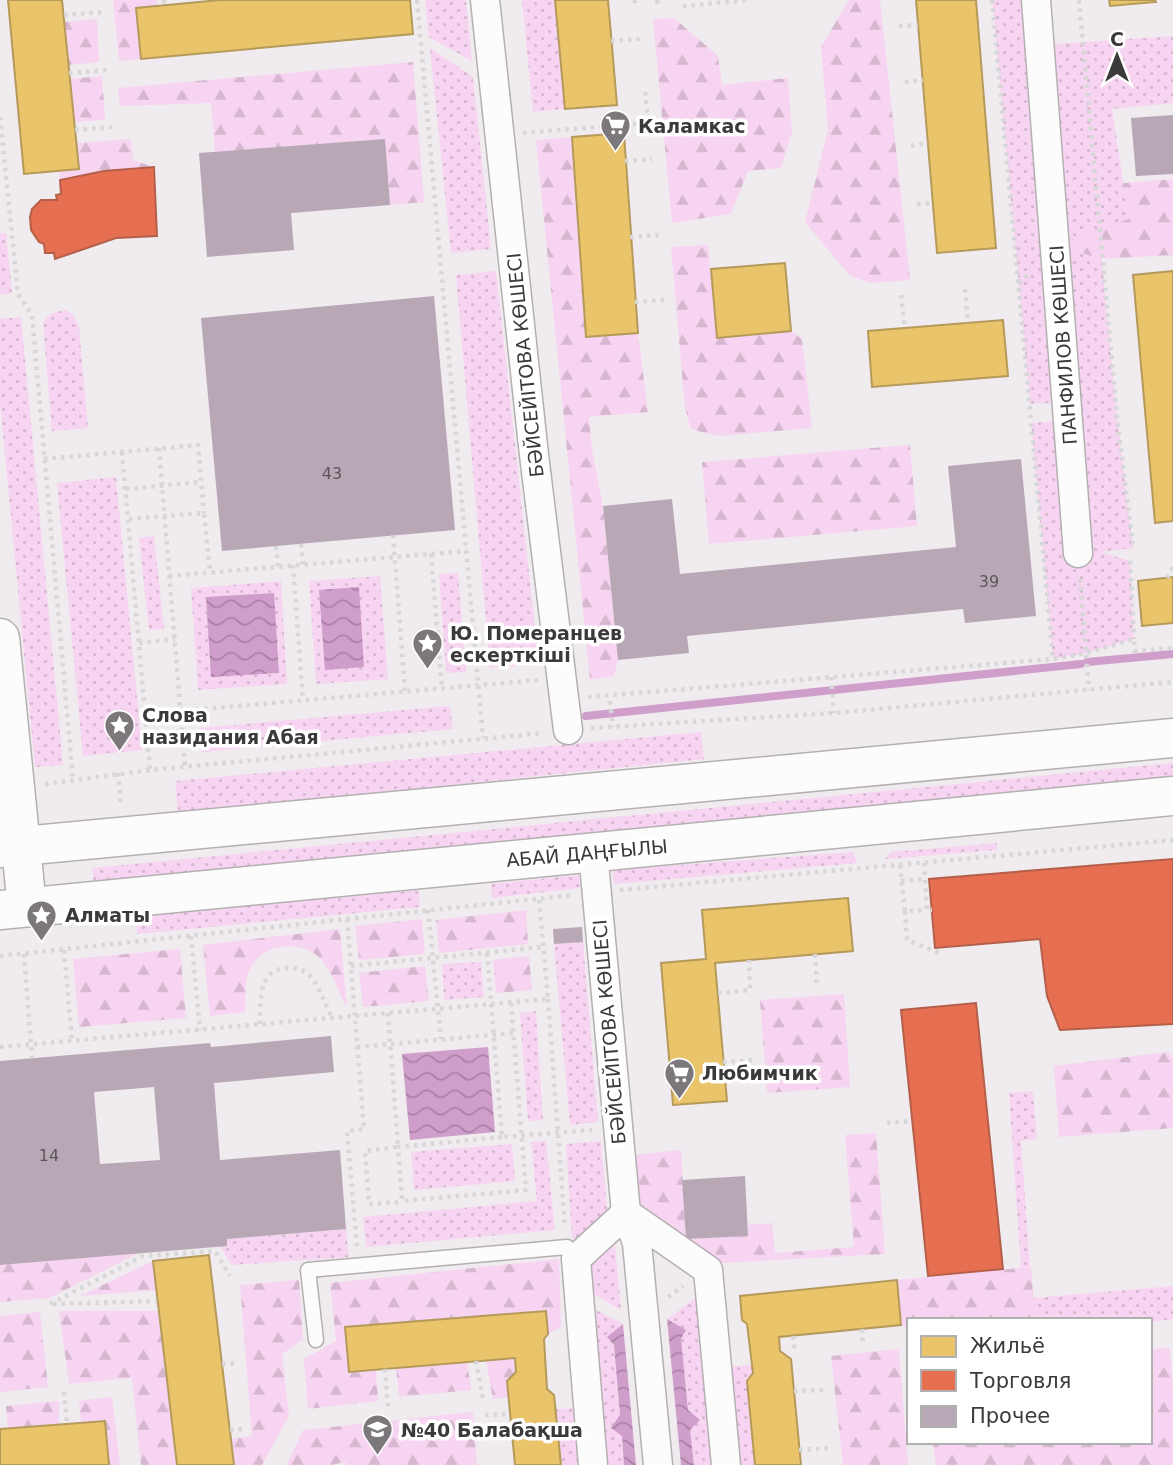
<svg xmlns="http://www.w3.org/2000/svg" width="1173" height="1465" font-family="'DejaVu Sans',sans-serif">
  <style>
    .grass { fill: url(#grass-dots) }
    .forest { fill: url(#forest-firs) }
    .water { fill: url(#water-waves) }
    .homes { fill: #e9c46a; stroke: #b59a5c; stroke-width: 2 }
    .shops { fill: #e76f51; stroke: #b45f4a; stroke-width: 2 }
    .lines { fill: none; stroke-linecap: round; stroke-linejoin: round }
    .stream { stroke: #d09eca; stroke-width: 8 }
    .building { fill: #b8a8b5; fill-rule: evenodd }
    .lane-casing { stroke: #b4b0b2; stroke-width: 17 }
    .street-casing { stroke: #b4b0b2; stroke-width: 31 }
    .secondary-casing { stroke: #b4b0b2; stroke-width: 41 }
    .path { stroke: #d7d7d7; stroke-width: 4.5; stroke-dasharray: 3.5 5; stroke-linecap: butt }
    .lane { stroke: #fdfcfc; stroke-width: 14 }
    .street { stroke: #fdfcfc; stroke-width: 28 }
    .secondary { stroke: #fdfcfc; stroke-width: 38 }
    .labels { text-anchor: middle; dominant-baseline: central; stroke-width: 7; stroke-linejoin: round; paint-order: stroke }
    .number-label { font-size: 16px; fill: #5b555a }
    .poi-label { font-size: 19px; font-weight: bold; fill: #3c393b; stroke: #fff; text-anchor: start }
    .street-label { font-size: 19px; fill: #3c393b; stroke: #fff }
  </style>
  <defs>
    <pattern id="grass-dots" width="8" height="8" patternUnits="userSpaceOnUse" patternTransform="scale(1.75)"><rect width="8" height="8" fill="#f7d4f1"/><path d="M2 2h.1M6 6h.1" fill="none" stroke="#d5b7d0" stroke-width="1.8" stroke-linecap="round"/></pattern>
    <pattern id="forest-firs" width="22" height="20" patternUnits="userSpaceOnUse" patternTransform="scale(1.75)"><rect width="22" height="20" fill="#f7d4f1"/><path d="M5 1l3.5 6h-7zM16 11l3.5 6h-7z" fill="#d5b7d0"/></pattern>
    <pattern id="water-waves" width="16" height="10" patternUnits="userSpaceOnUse" patternTransform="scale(1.75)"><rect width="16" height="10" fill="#d09eca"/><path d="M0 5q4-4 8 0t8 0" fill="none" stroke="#aa82a5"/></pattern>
  </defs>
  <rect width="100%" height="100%" fill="#f0ebee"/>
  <!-- grass -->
  <g class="grass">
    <polygon points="425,0 466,0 472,61 429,37"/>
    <polygon points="522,0 555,0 565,109 533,112"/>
    <polygon points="992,0 1037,0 1040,45 1173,36 1173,103 1112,109 1129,219 1100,241 1117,417 1133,548 1101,552 1130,561 1134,639 1086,653 1053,659 1031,423 1068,420 1067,402 1030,404"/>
    <polygon points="430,48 473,77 491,249 451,253"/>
    <polygon points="6,233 12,293 0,295 0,234"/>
    <polygon points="496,271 539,664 490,668 456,275"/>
    <path d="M66 310 73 315 79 328 88 428 52 431 43 323C49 313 55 312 66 310Z"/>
    <polygon points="21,317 63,765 35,767 0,403 0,319"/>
    <polygon points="116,477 142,750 83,756 57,483"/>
    <polygon points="154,536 164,629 149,630 139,538"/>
    <polygon points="458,573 466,672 446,673 439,574"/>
    <polygon points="380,576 388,679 316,684 309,581"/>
    <polygon points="281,581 287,684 198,690 191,588"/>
    <polygon points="450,706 453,729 202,752 200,728"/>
    <polygon points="701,732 704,759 178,813 175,781"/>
    <polygon points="1173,763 1173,782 94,885 92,868"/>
    <polygon points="997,843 997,850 885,859 891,852"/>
    <polygon points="853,852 857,863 614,884 613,870"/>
    <polygon points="579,875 580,888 492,898 491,884"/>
    <polygon points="419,890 420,907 137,934 137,916"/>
    <polygon points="583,942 598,1122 570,1125 554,944"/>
    <polygon points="481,962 484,997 444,1000 442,964"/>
    <polygon points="536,1011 543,1120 528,1121 520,1013"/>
    <polygon points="1033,1091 1037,1139 1021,1141 1030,1267 1021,1268 1009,1093"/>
    <polygon points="546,1141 555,1230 366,1247 363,1217 537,1201 531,1142"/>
    <polygon points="601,1141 607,1210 605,1219 584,1244 572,1238 566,1144"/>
    <polygon points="512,1144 515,1181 414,1190 411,1152"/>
    <polygon points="346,1229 349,1257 232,1265 220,1246 227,1246 227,1239"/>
    <polygon points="615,1245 621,1310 587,1290 584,1267"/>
    <polygon points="1173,1286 1173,1319 1150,1322 1150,1320 1035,1320 1033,1298"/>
    <polygon points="700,1295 718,1465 694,1465 690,1430 699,1420 688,1410 681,1339 686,1331 667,1319"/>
    <polygon points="588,1306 623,1324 608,1337 614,1345 620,1416 611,1428 622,1436 624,1465 602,1465"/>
    <polygon points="752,1365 753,1373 747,1381 755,1465 737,1465 728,1367"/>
    <polygon points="580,1408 583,1465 561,1465 555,1409"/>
  </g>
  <!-- forest -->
  <g class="forest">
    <polygon points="113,0 157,0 157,6 136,8 141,59 119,61"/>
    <polygon points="849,0 880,0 910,280 870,283 850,276 805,222 828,130 821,47"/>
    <polygon points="674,18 718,56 722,85 788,78 792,132 781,168 748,171 731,214 672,223 653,19"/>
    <polygon points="97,19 99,62 68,65 64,22"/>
    <polygon points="413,62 424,202 390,205 384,139 215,152 211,103 120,106 118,88"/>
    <polygon points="102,76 105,120 74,122 70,79"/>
    <polygon points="572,137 586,337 638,333 648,412 589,417 592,449 603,506 618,660 614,676 590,680 536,140"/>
    <polygon points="131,139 133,160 154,167 104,171 60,180 59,171 78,169 76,143"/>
    <polygon points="1173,179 1173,255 1102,259 1055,245 1129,219 1123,183"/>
    <polygon points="708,245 717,338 791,331 802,339 812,428 718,436 691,429 685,408 671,247"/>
    <polygon points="910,445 917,526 709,544 702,462"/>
    <polygon points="526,910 528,944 439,953 436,920"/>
    <polygon points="422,919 425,954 359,960 355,926"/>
    <path d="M340 929 347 1008C339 993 332 971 321 959 300 937 257 944 248 974 244 985 246 1000 245 1012L210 1016 203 945Z"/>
    <polygon points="180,949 186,1018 79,1027 73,959"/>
    <polygon points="529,956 532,990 496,993 493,960"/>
    <polygon points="425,966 429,1001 363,1007 359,973"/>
    <polygon points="844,994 850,1087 767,1093 760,1000"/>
    <polygon points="1168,1052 1173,1058 1173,1128 1059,1137 1054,1066"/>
    <polygon points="876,1133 885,1254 721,1263 638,1208 633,1155 681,1150 686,1239 748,1236 748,1225 772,1223 775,1253 854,1247 845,1135"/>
    <polygon points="139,1253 49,1298 0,1302 0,1265"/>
    <polygon points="559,1259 561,1327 548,1334 545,1311 345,1328 349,1371 376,1370 378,1401 308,1409 304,1359 336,1341 330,1283"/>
    <polygon points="153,1261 156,1290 80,1296"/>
    <polygon points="1031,1267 1035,1320 909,1320 909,1328 901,1325 897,1280"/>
    <polygon points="299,1280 303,1339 282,1354 289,1416 262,1465 234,1465 231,1439 252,1436 240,1285"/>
    <polygon points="59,1311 158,1311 177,1465 141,1465 132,1378 69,1384"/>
    <polygon points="40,1312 48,1387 0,1392 0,1316"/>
    <polygon points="1170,1348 1173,1391 1173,1465 936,1465 933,1442 1150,1442 1150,1349"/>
    <polygon points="899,1349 908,1465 843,1465 831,1356"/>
    <polygon points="515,1358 516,1372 509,1397 493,1399 486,1361"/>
    <polygon points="467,1362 471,1390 399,1397 396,1368"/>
    <polygon points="112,1397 120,1465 109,1465 105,1421 81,1422 79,1401"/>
    <polygon points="59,1401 59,1424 8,1428 6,1406"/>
    <polygon points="473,1412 477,1465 346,1465 346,1462 331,1465 287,1465 303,1430"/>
  </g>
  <!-- water -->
  <g class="water">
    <polygon points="359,587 364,667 325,670 319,590"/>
    <polygon points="274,593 279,673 211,677 206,597"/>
    <polygon points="488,1047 495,1132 410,1140 402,1054"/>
    <polygon points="667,1319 686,1330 681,1339 688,1410 700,1420 690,1430 694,1465 681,1465"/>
    <polygon points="623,1324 636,1465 624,1465 622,1436 611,1428 620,1415 614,1345 607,1337"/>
  </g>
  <!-- homes -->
  <g class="homes">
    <polygon points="8,0 62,0 79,169 24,174"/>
    <polygon points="220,0 410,0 413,34 141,59 136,8"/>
    <polygon points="555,0 608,0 617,105 565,109"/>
    <polygon points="916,0 976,0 996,248 937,253"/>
    <polygon points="1109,0 1155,0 1156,2 1110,6"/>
    <polygon points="624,133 638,333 586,337 572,137"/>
    <polygon points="785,263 791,331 717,338 711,269"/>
    <polygon points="1173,271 1173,521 1155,523 1133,275"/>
    <polygon points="1003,320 1008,376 872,387 868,331"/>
    <polygon points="1173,577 1173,623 1142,626 1138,581"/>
    <polygon points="848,898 853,951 715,963 727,1101 673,1105 661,963 706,959 702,910"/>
    <polygon points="209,1255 234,1465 177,1465 153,1261"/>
    <polygon points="897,1280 901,1325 779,1337 780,1351 791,1359 801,1465 755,1465 747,1381 753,1373 747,1324 742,1320 740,1296"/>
    <polygon points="546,1311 548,1334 544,1339 547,1389 554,1395 561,1465 515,1465 507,1381 516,1372 515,1358 349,1372 345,1327"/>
    <polygon points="105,1421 109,1465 0,1465 0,1429"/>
  </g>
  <!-- shops -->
  <g class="shops">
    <polygon points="154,167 157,236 116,238 55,259 54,253 45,253 44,244 39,242 31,230 30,217 32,209 41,200 57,200 56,195 61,194 60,180 104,171"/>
    <polygon points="1173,859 1173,1024 1060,1030 1047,996 1040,939 935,948 929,879"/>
    <polygon points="976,1003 1003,1269 928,1276 901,1010"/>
  </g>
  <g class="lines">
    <!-- stream -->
    <g class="stream">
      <polyline points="1087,662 1173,654"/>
      <polyline points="586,716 1081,664"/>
    </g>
  </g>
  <!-- building -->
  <g class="building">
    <polygon points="1173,115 1173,174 1136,176 1131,118"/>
    <polygon points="385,139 390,205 291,213 294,250 207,257 199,153"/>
    <polygon points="434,296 455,530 222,551 201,318"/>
    <polygon points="1021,459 1036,616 965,623 963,609 687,636 689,653 618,660 603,506 672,499 680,574 956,547 948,466"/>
    <polygon points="582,927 583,942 554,944 553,929"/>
    <path d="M331 1036 334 1072 214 1083 220 1160 340 1150 346 1229 227 1239V1246L0 1265V1061L210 1043 211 1047ZM154 1087 160 1160 100 1164 94 1092Z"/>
    <polygon points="745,1176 748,1236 686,1239 682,1180"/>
  </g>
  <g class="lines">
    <defs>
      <polyline id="lane" points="316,1340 308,1270 567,1247 576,1259"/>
      <g id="street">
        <polyline points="485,0 534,455 568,730"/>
        <polyline points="1036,0 1078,553"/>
        <polyline points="593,852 626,1213 637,1243 658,1465"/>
        <polyline points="626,1213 708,1270 726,1465"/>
        <polyline points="593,1465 576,1259 626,1213"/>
      </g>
      <g id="secondary">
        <polyline points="0,638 27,907"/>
        <polyline points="0,848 1173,738"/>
        <polyline points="0,910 1173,796"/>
      </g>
    </defs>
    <!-- lane casing -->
    <use href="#lane" class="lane-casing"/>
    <!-- street casing -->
    <use href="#street" class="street-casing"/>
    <!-- secondary casing -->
    <use href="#secondary" class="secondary-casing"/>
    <!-- path -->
    <g class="path">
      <polyline points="164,0 164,5"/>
      <polyline points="417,0 483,738"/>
      <polyline points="634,0 638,6"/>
      <polyline points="657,0 658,5"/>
      <polyline points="992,0 1053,659"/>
      <polyline points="1079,0 1117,417 1133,548"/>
      <polyline points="683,6 751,0"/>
      <polyline points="64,15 104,12"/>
      <polyline points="899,26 918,25"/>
      <polyline points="611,41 641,39"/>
      <polyline points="69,73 108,70"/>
      <polyline points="905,82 923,80"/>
      <polyline points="0,117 18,294 32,315 73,780"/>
      <polyline points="75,130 112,127"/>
      <polyline points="523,133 648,123 645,89"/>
      <polyline points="911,146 928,143"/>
      <polyline points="625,161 652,159"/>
      <polyline points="917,204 932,203"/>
      <polyline points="630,237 659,235"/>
      <polyline points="1019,284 1031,271"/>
      <polyline points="965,289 968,323"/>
      <polyline points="901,295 905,328"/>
      <polyline points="635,302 664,300"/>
      <polyline points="159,448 185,767"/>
      <polyline points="122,452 150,770"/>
      <polyline points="44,459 198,445 204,513"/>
      <polyline points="126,489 201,482"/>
      <polyline points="129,519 204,513 210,572"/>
      <polyline points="393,535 405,691"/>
      <polyline points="301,544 303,565"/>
      <polyline points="276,546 278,567"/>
      <polyline points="431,554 442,689"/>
      <polyline points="1130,561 1134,639"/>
      <polyline points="293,565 303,701"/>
      <polyline points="169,576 466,551"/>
      <polyline points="1167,578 1173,567"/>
      <polyline points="1080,579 1089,690"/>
      <polyline points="139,643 175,639"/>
      <polyline points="831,677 834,713"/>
      <polyline points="588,697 1053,659 1086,653 1134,639 1135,651 1173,648"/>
      <polyline points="610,701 613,727"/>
      <polyline points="145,714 538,680"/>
      <polyline points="591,728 834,713 1173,682"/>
      <polyline points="118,773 121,806"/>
      <polyline points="45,784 150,770 544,733"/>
      <polyline points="924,863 927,910 932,910"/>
      <polyline points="900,865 905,911 927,910"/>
      <polyline points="901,881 925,879"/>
      <polyline points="620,890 1173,840"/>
      <polyline points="428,910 441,1039"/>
      <polyline points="905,911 907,940 939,953"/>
      <polyline points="347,919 364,1129 347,1131 357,1247"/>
      <polyline points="191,936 200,1030"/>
      <polyline points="64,950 72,1041"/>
      <polyline points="487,953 502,1137 592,1130"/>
      <polyline points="24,954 32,1058"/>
      <polyline points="815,954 817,984"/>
      <polyline points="0,956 573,895"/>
      <polyline points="351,966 543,947"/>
      <polyline points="718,993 750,990 749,960"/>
      <polyline points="548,999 565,1228"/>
      <polyline points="388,1013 398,1147 365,1151 369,1204 402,1202"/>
      <path d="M260 1024C261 1001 257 970 287 968 295 968 302 969 308 974 319 984 325 1004 332 1018"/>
      <polyline points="0,1047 548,999 539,898"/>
      <polyline points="357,1047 513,1033"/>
      <polyline points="723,1062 756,1060"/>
      <polyline points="887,1123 912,1121"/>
      <polyline points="502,1137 398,1147 402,1201 526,1190 511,1002"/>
      <polyline points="668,1297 683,1286"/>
      <polyline points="50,1304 143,1256 215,1251 230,1276"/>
      <polyline points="53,1304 157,1301"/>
      <polyline points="862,1329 863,1345"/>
      <polyline points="793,1336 795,1352"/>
      <polyline points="476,1361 483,1399"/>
      <polyline points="222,1364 239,1363"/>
      <polyline points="385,1369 388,1408"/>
      <polyline points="794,1391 824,1390"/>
      <polyline points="64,1392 67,1424"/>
      <polyline points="485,1415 510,1414"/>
      <polyline points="230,1430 245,1429"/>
      <polyline points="799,1450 830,1448"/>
    </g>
    <!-- lane -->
    <use href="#lane" class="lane"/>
    <!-- street -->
    <use href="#street" class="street"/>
    <!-- secondary -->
    <use href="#secondary" class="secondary"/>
  </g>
  <!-- icons -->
  <defs>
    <symbol id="supermarket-pin" viewBox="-11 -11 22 30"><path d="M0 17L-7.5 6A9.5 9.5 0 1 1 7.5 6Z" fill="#7b777a" stroke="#fff"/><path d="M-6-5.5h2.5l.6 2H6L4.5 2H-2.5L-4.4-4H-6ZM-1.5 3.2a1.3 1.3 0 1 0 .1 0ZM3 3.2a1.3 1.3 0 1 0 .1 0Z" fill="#fff"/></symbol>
    <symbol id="sight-pin" viewBox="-11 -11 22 30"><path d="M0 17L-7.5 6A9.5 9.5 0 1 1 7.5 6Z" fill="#7b777a" stroke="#fff"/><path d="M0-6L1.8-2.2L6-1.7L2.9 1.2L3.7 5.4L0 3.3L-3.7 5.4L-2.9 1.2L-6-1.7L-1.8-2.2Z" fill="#fff"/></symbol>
    <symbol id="school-pin" viewBox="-11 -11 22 30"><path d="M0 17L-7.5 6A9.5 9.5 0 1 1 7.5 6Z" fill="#7b777a" stroke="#fff"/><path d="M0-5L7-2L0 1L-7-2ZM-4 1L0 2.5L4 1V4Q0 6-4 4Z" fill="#fff"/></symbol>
  </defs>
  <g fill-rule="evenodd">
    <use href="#supermarket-pin" x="598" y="108" width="35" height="47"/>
    <use href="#sight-pin" x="410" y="626" width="35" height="47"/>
    <use href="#sight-pin" x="102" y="708" width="35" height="47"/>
    <use href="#sight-pin" x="24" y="898" width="35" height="47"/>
    <use href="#supermarket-pin" x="662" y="1056" width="35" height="47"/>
    <use href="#school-pin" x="360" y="1412" width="35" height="47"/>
  </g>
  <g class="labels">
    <!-- number labels -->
    <g class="number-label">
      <text x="332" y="473">43</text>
      <text x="989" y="581">39</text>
      <text x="49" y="1155">14</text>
    </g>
    <!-- poi labels -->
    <g class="poi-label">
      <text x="638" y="126">Каламкас</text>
      <text x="450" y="633">Ю. Померанцев<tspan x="450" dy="22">ескерткіші</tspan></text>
      <text x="142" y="715">Слова<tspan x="142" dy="22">назидания Абая</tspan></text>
      <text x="65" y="915">Алматы</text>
      <text x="702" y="1073">Любимчик</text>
      <text x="401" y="1430">№40 Балабақша</text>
    </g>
    <!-- street labels -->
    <g class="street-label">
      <text transform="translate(1063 345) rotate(-94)">ПАНФИЛОВ КӨШЕСІ</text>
      <text transform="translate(525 365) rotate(-96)">БӘЙСЕЙІТОВА КӨШЕСІ</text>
      <text transform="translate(587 853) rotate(-5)">АБАЙ ДАҢҒЫЛЫ</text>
      <text transform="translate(609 1032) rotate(-95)">БӘЙСЕЙІТОВА КӨШЕСІ</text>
    </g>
  </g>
  <!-- legend -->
  <rect x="907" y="1318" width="245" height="126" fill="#ffffff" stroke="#b1b0b1" stroke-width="2"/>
  <rect x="921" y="1336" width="35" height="21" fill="#e9c46a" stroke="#b1b0b1" stroke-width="2"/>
  <text x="970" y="1353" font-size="21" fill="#3c393b">Жильё</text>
  <rect x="921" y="1370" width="35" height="21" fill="#e76f51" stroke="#b1b0b1" stroke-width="2"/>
  <text x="970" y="1388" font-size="21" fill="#3c393b">Торговля</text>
  <rect x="921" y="1406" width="35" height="21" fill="#b8a8b5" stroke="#b1b0b1" stroke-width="2"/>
  <text x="970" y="1423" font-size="21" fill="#3c393b">Прочее</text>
  <!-- north arrow -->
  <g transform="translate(1117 56)" stroke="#ffffff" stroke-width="5" paint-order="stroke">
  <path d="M0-5L12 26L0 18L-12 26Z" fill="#3c393b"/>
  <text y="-10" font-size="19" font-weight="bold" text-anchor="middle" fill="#3c393b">С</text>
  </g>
</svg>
